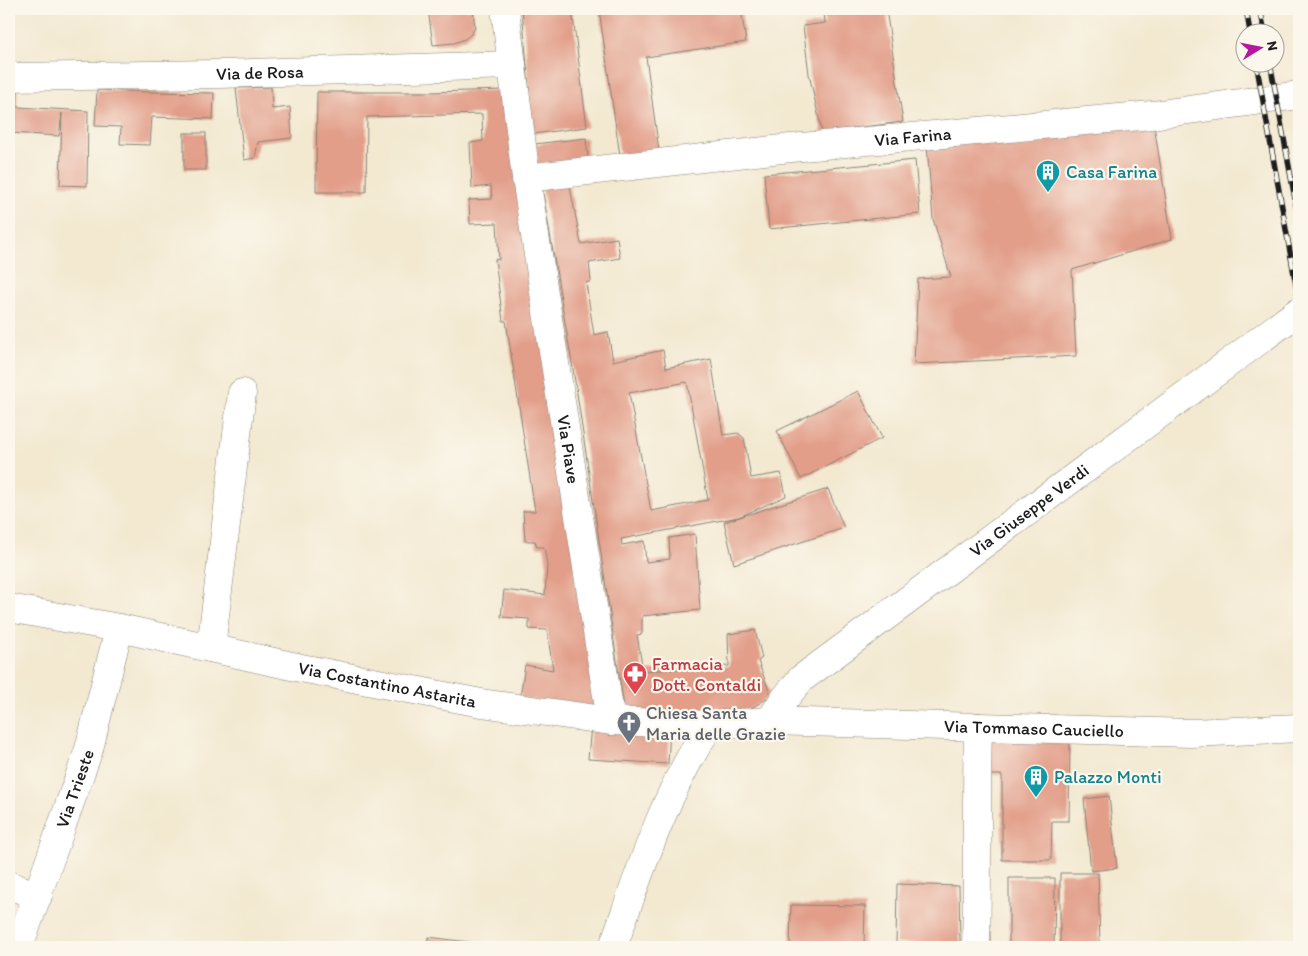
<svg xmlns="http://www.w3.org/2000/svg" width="1308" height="956" font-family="Itim,sans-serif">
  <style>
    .building { fill: #e29e89; fill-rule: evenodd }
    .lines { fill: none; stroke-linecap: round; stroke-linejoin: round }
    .minor-casing { stroke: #888276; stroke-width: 29 }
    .minor { stroke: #fff; stroke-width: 28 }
    .rail-casing { stroke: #1c1c1c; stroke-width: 5.5 }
    .rail { stroke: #fbf7ec; stroke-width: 4; stroke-dasharray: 11; stroke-linecap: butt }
    .labels { text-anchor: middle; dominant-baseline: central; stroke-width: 4.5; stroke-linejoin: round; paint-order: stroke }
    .street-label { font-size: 18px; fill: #1c1c1c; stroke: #fbf7ec }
    .culture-label { font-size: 18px; fill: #0d838f; stroke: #fbf7ec; text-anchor: start }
    .health-label { font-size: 18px; fill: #be3a42; stroke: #fbf7ec; text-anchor: start }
    .worship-label { font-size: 18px; fill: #5b616d; stroke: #fbf7ec; text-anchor: start }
  </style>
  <rect width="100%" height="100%" fill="#fbf7ec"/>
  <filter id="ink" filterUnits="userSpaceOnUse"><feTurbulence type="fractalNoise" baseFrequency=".02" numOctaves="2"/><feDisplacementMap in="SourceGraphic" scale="10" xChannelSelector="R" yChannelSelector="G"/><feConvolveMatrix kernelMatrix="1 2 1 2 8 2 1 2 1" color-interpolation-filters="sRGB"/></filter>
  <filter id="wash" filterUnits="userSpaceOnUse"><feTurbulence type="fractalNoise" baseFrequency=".0096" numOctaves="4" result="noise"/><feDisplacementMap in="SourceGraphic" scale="20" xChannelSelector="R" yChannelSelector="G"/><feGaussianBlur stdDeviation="1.12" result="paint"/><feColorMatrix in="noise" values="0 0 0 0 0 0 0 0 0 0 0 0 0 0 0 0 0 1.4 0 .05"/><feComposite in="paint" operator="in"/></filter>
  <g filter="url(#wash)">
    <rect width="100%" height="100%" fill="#f3e9d1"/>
    <g id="blocks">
      <!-- building -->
      <g class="building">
        <rect x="9" y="9" width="4" height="56"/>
        <polygon points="428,9 473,9 475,28 471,34 465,39 454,43 433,45"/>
        <polygon points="522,9 572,9 587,127 533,134"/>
        <polygon points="599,9 741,9 746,42 646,57 659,151 620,156"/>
        <polygon points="851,9 886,9 903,122 822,132 809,74 803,26 825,23 824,12"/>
        <polygon points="9,84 18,85 17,107 88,111 87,186 60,185 62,113 59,136 9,133"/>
        <polygon points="271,87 272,109 290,107 292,138 258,142 255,158 244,160 236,88"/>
        <polygon points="97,90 153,92 214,93 213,119 152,117 150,145 120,144 121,127 95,126"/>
        <polygon points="505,90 598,711 520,698 525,665 553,670 547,630 529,629 529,619 501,617 504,590 545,595 547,565 544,547 537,547 535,541 525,541 523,511 535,511 506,321 503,321 495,259 499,260 497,223 470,224 469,200 492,199 491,186 472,188 470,143 483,141 482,114 367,117 366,192 316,192 317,92 431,92"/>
        <polygon points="1154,125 1172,239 1072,270 1076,356 914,364 918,279 951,277 933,219 927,145"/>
        <rect x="184" y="133" width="22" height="37"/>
        <polygon points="586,138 588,158 538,164 535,144"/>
        <polygon points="915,160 920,214 769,229 764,174"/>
        <path d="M569 182 581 244 617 238 620 258 589 263 591 281 586 283 594 335 608 332 613 361 663 350 666 368 711 359 723 435 738 433 744 438 751 478 781 473 786 496 739 517 621 539 622 545 644 541 646 562 670 559 669 538 695 534 700 610 642 616V634L637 635 643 671 729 666 728 634 755 630 762 658 758 661 771 696 748 710 625 714 576 387 542 187ZM687 382 708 500 651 511 629 393Z"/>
        <polygon points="858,391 882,438 801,479 777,431"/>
        <polygon points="828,489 844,528 734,564 724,522"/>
        <polygon points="591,725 670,729 668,764 588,759"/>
        <polygon points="982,739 1070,740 1069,821 1052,821 1051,860 1002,860 1002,775 982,775"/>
        <polygon points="1109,796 1117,868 1091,871 1084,799"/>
        <polygon points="1060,873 1098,873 1100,947 1060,947"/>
        <polygon points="1009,878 1055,878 1054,947 1009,947"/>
        <polygon points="897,884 959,886 960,942 896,944"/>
        <polygon points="791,905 865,906 864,947 790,947"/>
        <polygon points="428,937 485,944 497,947 427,947"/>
      </g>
    </g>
  </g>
  <g filter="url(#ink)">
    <use href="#blocks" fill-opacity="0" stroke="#888276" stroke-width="1"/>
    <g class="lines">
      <defs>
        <g id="minor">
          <path id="s1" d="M505 9 526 178 611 721"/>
          <path id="s2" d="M9 77 219 74 512 65"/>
          <path id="s3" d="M526 178 791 148 1152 115 1299 95"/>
          <path id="s4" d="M9 608 119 628 301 668 481 703 611 721 710 725 770 721 1191 733 1299 728"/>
          <polyline points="211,648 242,393"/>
          <path id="s5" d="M770 721 782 702 801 679 1299 311"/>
          <polyline points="9,885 38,896"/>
          <path id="s6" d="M19 947 89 749 119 628"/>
          <path d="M613 947C640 871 665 792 710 725"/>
          <path d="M976 947C978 874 976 800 978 727"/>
        </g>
      </defs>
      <!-- minor casing -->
      <use href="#minor" class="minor-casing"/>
      <!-- minor -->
      <use href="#minor" class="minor"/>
      <defs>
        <g id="rail">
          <polyline points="1246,9 1250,32"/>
          <polyline points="1260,9 1265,32"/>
          <polyline points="1256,62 1299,302"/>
          <polyline points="1270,62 1299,221"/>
        </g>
      </defs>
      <!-- rail casing -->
      <use href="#rail" class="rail-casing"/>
      <!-- rail -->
      <use href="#rail" class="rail"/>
    </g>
  </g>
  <!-- icons -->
  <defs>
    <symbol id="building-pin" viewBox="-11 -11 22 30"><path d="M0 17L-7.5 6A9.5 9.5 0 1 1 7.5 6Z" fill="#0f9aa8" stroke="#fbf7ec"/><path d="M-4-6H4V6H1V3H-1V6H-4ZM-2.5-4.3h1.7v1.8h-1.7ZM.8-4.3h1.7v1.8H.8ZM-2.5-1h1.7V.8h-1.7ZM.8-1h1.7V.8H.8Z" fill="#fff"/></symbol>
    <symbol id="pharmacy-pin" viewBox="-11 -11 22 30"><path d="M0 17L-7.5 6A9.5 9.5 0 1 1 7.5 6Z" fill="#e0444e" stroke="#fbf7ec"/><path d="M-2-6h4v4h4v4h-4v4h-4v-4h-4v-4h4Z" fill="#fff"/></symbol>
    <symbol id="church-pin" viewBox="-11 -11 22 30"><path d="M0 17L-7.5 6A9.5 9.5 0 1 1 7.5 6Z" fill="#6b7280" stroke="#fbf7ec"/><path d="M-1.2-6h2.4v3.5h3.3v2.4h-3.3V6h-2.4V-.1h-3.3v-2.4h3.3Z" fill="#fff"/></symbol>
  </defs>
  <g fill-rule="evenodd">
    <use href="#building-pin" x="1034" y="158" width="28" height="38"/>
    <use href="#pharmacy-pin" x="621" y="660" width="28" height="38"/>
    <use href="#church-pin" x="615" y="709" width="28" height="38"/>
    <use href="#building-pin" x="1022" y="763" width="28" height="38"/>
  </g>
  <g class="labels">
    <!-- street labels -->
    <g class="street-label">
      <text stroke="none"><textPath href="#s2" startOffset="251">Via de Rosa</textPath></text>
      <text stroke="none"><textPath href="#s3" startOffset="389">Via Farina</textPath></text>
      <text stroke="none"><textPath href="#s1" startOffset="445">Via Piave</textPath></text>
      <text stroke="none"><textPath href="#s5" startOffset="336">Via Giuseppe Verdi</textPath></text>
      <text stroke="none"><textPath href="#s4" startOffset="386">Via Costantino Astarita</textPath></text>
      <text stroke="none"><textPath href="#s4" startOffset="1036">Via Tommaso Cauciello</textPath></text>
      <text stroke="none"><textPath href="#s6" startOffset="168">Via Trieste</textPath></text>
    </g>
    <!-- culture labels -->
    <g class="culture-label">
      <text x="1066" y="172">Casa Farina</text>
      <text x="1054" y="777">Palazzo Monti</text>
    </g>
    <!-- health labels -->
    <g class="health-label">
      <text x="652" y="664">Farmacia<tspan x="652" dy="21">Dott. Contaldi</tspan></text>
    </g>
    <!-- worship labels -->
    <g class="worship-label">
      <text x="646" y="713">Chiesa Santa<tspan x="646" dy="21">Maria delle Grazie</tspan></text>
    </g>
  </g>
  <!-- margin -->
  <rect width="1308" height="956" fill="none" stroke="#fbf7ec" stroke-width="30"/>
  <!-- north arrow -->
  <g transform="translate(1260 48) rotate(80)"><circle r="24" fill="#fbf7ec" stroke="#a29f99"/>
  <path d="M0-4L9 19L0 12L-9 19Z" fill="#b5179e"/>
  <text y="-8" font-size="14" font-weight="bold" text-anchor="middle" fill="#1c1c1c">N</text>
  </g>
</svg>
